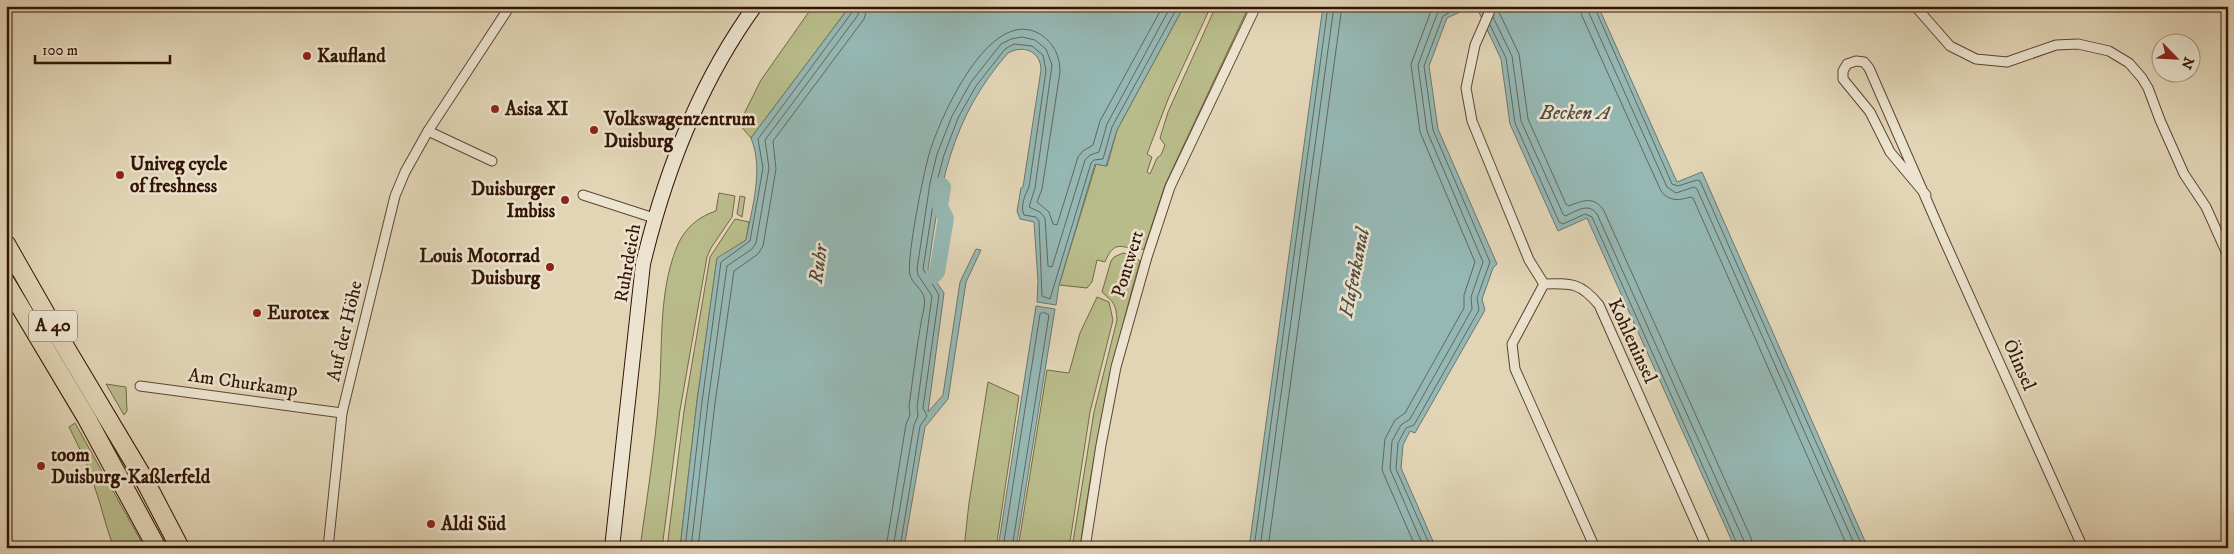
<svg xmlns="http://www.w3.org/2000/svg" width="2234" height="554" font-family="'IM FELL DW Pica',serif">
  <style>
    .green { fill: #b8bc8a; stroke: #766846 }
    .water { fill: #95b8b4; stroke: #6e766d }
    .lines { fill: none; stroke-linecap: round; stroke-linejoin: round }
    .shore { stroke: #64665c; stroke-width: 1 }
    .river { stroke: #95b8b4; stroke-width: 16 }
    .minor-casing { stroke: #5f4430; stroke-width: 11 }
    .secondary-casing { stroke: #331403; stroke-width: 16 }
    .motorway-casing { stroke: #331403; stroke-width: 20 }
    .minor { stroke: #ece4d0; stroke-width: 9 }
    .secondary { stroke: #ece4d0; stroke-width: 14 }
    .motorway { stroke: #e2d5b6; stroke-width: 18 }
    .poi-dot { fill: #8f2418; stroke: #ece4d0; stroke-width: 2 }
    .labels { text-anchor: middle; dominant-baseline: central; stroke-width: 5; stroke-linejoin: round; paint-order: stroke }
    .shield { fill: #ece4d0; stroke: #6a5240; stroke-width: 1 }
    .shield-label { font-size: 18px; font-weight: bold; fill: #331403 }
    .poi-label { font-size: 19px; font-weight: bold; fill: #331403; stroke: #ece4d0; text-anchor: start }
    .street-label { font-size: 19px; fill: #331403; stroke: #ece4d0 }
    .water-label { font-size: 20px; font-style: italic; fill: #554d41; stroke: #ece4d0 }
  </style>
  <rect width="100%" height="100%" fill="#e2d5b6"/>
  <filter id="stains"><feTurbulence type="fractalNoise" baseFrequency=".004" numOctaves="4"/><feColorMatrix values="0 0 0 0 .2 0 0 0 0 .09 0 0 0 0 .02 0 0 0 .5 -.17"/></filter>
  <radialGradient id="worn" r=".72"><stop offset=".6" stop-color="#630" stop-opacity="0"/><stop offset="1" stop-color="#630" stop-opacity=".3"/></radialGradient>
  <!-- green -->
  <g class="green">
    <polygon points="813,6 850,6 751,138 739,124 761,80"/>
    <path d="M1184 6H1211L1169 97 1147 154 1152 157 1147 172 1150 174 1157 158 1161 155 1165 145 1160 138 1168 112 1216 6H1249L1165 185 1144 249C1127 253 1116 234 1105 262L1097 260 1092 282 1087 288 1059 285 1096 164 1107 166 1117 130Z"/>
    <path d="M719 193 735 196 732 217 711 248 707 257 680 410 662 548H640C647 497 655 447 659 396 663 347 658 296 676 249 683 230 697 217 716 211Z"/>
    <polygon points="740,196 745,197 742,217 737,214"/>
    <polygon points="735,219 749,222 746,240 717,259 697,401 680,548 667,548 684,411 710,257"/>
    <path d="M1123 253 1133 256 1140 261C1113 356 1093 450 1080 548H1072L1094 412 1117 320C1116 303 1113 302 1102 292L1111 261 1114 257Z"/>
    <polygon points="1097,297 1109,302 1113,320 1090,412 1069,548 1018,548 1047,370 1069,373 1080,333"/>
    <polygon points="988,382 1019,396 996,548 964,548 969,503"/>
    <polygon points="106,384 126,387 127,411 124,415"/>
    <path d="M75 423 145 548H114C106 528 102 508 95 488 89 467 79 447 69 427Z"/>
  </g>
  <!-- water -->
  <g class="water">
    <path d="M850 6H1184L1117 130 1106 166 1095 164 1059 285 1056 305 1037 302 1038 281 1034 222 1020 219 1017 211 1021 188 1023 187 1041 70C1041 52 1024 44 1008 53 950 119 940 185 928 270L944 293 928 412 943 395 960 282 976 249 981 250 966 282 948 399 925 427 904 548H680L697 401 717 258 746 240C752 207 764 170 751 138Z"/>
    <polygon points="1323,6 1473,6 1447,18 1429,66 1438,129 1497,264 1493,268 1482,299 1485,310 1415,433 1410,431 1403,445 1401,468 1436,548 1249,548"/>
    <polygon points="1476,6 1598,6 1677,182 1702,172 1868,548 1735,548 1587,218 1558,231 1510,124 1501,59"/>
    <polygon points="1036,306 1055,309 1016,548 998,548"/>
  </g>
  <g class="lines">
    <!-- shore -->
    <g class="shore">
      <path d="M1580 6 1582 16 1661 191C1669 201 1678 201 1690 197L1693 198 1848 548"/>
      <polyline points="1587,6 1589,13 1667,187 1676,193 1694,187 1697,189 1856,548"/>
      <polyline points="1594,6 1672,184 1678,186 1697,180 1700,181 1863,548"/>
      <path d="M1497 8 1519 54 1528 119 1566 204 1569 206C1583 200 1595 196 1604 211L1751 538 1753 548"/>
      <path d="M1493 17 1512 56 1521 121 1563 214 1565 216C1577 211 1588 202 1597 214L1744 541 1745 548"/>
      <polyline points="1490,25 1506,58 1515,123 1559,222 1563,224 1585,214 1592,217 1739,548"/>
      <polyline points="685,548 702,402 721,262 750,241 763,168 758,139 853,11 854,6"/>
      <polyline points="691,548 708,402 727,266 752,249 756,243 769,168 765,140 858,15 860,6"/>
      <polyline points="698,548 715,403 734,271 758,254 763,246 776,169 773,141 864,19 868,6"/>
      <path d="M886 548 906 424 910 415 909 406C913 378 916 351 921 323 922 316 926 304 924 297 922 289 912 283 910 275 906 259 924 170 930 151 941 116 990 5 1040 34 1054 43 1060 56 1060 72L1042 189 1037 202 1049 212 1053 224 1057 225 1078 157 1083 151 1093 145 1100 121 1163 6"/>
      <polyline points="893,548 914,425 918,416 917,407 932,296 918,275 917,269 930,183 937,154 952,116 971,82 1001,44 1011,39 1022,37 1035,40 1046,49 1052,65 1035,188 1029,207 1040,212 1045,218 1048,266 1052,267 1085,160 1090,155 1099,152 1107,124 1171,6"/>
      <path d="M900 548 920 426 927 416 923 408 939 295 923 269 936 185 944 155 958 118 976 86 1005 49 1014 44 1032 46 1043 55 1046 71 1029 187C1025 195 1020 206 1024 215L1036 217 1039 221 1042 296 1050 299 1091 163 1094 160 1103 159 1112 127 1178 6"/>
      <polyline points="1003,548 1040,314 1043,312 1049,315 1012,548"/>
      <polyline points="1254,548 1328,6"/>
      <polyline points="1260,548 1334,6"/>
      <polyline points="1268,548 1342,6"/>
      <polyline points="1416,548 1382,470 1385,439 1395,420 1405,413 1464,308 1464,295 1475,262 1420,132 1411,64 1433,6"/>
      <polyline points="1424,548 1390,469 1392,441 1401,425 1410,419 1472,309 1471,297 1483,262 1427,131 1418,65 1437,14 1446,6"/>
      <polyline points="1431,548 1396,469 1398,443 1406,428 1414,425 1479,310 1477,298 1490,262 1433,130 1424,66 1443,16 1461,6"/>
    </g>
    <!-- river -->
    <polyline class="river" points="933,276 937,272 946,218 940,206 943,187 941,185"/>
    <defs>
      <g id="minor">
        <polyline points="1492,6 1475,45 1466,88 1472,121 1529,260 1544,284"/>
        <polyline points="1915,6 1950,46 1976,59 2007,62 2056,45 2078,44 2109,51 2129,63 2142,78 2148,88 2160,120 2184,174 2206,207 2228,256"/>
        <polyline points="2117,6 2117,7"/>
        <polyline points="428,131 492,161"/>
        <polyline points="583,195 654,218"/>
        <polyline points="1926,195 1890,152 1870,112 1843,79 1843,71 1847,64 1856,61 1864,62 1869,68 1945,242 2083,548"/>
        <path d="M1544 284C1572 283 1581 283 1599 305L1707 548"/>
        <polyline points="1544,284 1512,344 1515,369 1595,548"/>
        <polyline points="140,386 342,413"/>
        <polyline points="328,548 342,413 395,196 405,172 428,131 510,6"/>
        <polyline points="1085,548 1101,445 1116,367 1147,257 1170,187 1256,6"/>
      </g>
      <path id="secondary" d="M612 548 643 264C665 172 699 83 755 6"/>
      <g id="motorway">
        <polyline points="6,244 55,330 144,479 180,548"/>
        <polyline points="6,283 86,417 157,548"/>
      </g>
    </defs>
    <!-- minor casing -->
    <use href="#minor" class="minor-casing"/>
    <!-- secondary casing -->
    <use href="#secondary" class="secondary-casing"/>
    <!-- motorway casing -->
    <use href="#motorway" class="motorway-casing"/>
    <!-- minor -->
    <use href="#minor" class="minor"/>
    <!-- secondary -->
    <use href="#secondary" class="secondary"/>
    <!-- motorway -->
    <use href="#motorway" class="motorway"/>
  </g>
  <!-- markers -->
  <g class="poi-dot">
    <circle cx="307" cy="56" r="5"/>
    <circle cx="495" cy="109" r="5"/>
    <circle cx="594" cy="130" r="5"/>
    <circle cx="120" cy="175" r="5"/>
    <circle cx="565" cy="200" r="5"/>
    <circle cx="550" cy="267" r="5"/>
    <circle cx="257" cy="313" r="5"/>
    <circle cx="41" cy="466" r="5"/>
    <circle cx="431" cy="524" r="5"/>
  </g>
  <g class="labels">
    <!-- shield labels -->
    <rect class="shield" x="29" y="310.5" width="48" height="31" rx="4"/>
    <g class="shield-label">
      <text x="53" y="326">A 40</text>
    </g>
    <!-- poi labels -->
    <g class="poi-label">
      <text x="317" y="56">Kaufland</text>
      <text x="505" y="109">Asisa XI</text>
      <text x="604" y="119">Volkswagenzentrum<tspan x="604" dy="22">Duisburg</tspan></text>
      <text x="130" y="164">Univeg cycle<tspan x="130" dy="22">of freshness</tspan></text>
      <text x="555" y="189" text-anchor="end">Duisburger<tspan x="555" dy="22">Imbiss</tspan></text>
      <text x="540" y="256" text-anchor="end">Louis Motorrad<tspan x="540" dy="22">Duisburg</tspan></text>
      <text x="267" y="313">Eurotex</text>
      <text x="51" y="455">toom<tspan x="51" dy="22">Duisburg-Kaßlerfeld</tspan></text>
      <text x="441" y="524">Aldi Süd</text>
    </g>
    <!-- street labels -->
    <g class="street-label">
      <text transform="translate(628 263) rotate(-80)">Ruhrdeich</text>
      <text transform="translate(1128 264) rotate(-73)">Pontwert</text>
      <text transform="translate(345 331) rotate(-77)">Auf der Höhe</text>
      <text transform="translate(1632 341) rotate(65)">Kohleninsel</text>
      <text transform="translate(2019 365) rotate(66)">Ölinsel</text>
      <text transform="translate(243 383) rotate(8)">Am Churkamp</text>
    </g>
    <!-- water labels -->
    <g class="water-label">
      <text x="1575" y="113">Becken A</text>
      <text transform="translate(819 264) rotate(-82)">Ruhr</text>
      <text transform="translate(1355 273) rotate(-79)">Hafenkanal</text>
    </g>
  </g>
  <!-- margin -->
  <rect width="2234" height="554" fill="none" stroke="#e2d5b6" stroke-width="25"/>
  <rect x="8" y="8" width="2219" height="539" fill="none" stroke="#331403" stroke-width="2.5"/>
  <rect x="12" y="12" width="2209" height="529" fill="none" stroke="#331403"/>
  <!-- north arrow -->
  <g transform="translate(2176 58) rotate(114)"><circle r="24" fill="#ece4d0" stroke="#a2917e"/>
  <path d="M0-4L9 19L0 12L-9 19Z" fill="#8f2418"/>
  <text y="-8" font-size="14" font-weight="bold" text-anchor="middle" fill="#331403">N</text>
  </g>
  <!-- scale -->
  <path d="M35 55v8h135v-8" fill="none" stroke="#331403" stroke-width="2.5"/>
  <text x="42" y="55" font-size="15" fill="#331403" stroke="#ece4d0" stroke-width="4" paint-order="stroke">100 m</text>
  <rect width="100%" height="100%" filter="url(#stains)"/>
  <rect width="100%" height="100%" fill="url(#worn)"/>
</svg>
